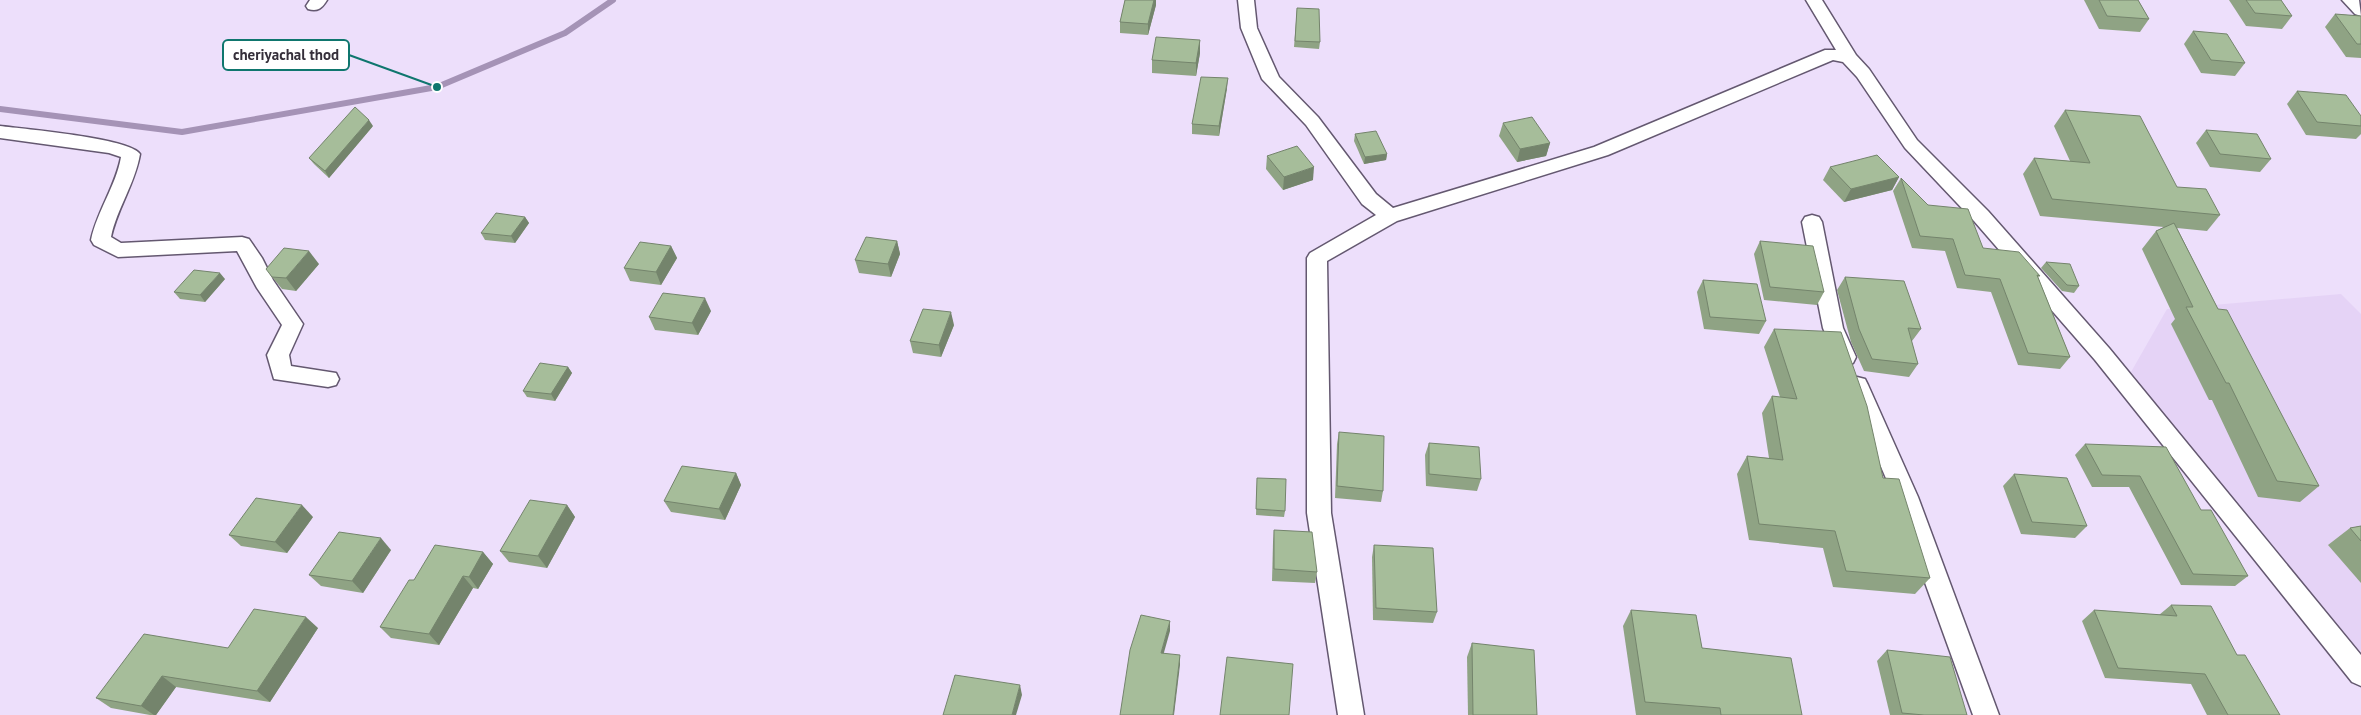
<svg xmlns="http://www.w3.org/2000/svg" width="2361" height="715" font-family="'PT Sans',sans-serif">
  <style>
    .built { fill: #e5d3f6 }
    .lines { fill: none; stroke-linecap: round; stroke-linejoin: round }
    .stream { stroke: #a593b6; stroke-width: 6 }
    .minor-casing { stroke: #645870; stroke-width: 3 }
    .minor { fill: #fff; fill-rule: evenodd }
    .wall { fill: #8fa384 }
    .shaded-wall { fill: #74846c }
    .building { fill: #a6bd9a; stroke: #74846c }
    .leader { fill: none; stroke: #0f766e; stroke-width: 2 }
    .callout-dot { fill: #0f766e; stroke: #fff; stroke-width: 2 }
    .callout { fill: #fff; stroke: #0f766e; stroke-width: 2 }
    .callout-label { font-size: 15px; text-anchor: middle; font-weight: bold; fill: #352f3a }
  </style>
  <rect width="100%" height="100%" fill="#eddffb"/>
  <!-- built -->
  <polygon class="built" points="2341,294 2361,314 2361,650 2353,652 2131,372 2167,309"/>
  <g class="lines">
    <!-- stream -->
    <polyline class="stream" points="0,109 182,132 437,87 565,33 613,0"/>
    <defs>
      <g id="minor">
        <path d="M310 0H327C322 8 318 12 308 9L306 6Z"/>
        <polygon points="1238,0 1254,0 1257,28 1279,77 1318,117 1376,194 1393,208 1594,147 1825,50 1836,50 1806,0 1822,0 1856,55 1869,69 1917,140 1988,211 2109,348 2361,655 2361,686 2352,682 2095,360 1974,221 1905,148 1857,77 1843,62 1833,60 1608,155 1397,221 1327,261 1331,513 1364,715 1338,715 1307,513 1307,258 1310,253 1376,215 1362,204 1306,125 1262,79 1241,28"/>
        <polygon points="2342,0 2359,0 2361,16 2355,14"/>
        <path d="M0 126C24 129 130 138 140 154 135 184 117 208 111 237L121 243 242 237 249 239 262 258 273 280 303 324 289 355 291 366 336 373 339 379 336 385 328 387 274 379 267 355 282 325 257 288 237 251 118 257 94 245 91 240C97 211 116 186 121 157L109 153 0 138Z"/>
        <polygon points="1812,215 1819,217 1822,222 1843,328 1856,357 1853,363 1845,365 1837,363 1823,328 1802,222 1805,217"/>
        <polygon points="1857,377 1865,379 1868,385 1918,497 1999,715 1973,715 1894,497 1846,385 1849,379"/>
      </g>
    </defs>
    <!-- minor casing -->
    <use href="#minor" class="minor-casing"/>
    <!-- minor -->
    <use href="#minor" class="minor"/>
  </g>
  <!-- wall -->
  <g class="wall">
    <polygon points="1125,0 1156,0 1156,5 1148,35 1120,33 1120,22"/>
    <polygon points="2084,0 2138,0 2149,19 2140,32 2099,29"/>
    <polygon points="2229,0 2281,0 2292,16 2282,29 2246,26"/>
    <polygon points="1297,8 1320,42 1319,49 1294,47"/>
    <polygon points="2335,14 2361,16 2361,58 2346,57 2325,27"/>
    <polygon points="2193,31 2245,63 2235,76 2201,73 2184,44"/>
    <polygon points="1200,40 1200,53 1196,76 1152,73 1152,60"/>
    <polygon points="1227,88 1219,136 1192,134 1192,124"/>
    <polygon points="2297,91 2361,116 2361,134 2356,139 2306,135 2287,104"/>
    <polygon points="2065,110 2177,187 2220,215 2207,231 2177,228 2218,309 2319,486 2300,502 2258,497 2212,400 2209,400 2171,324 2175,319 2142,249 2156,231 2164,227 2040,216 2023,174 2034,158 2070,161 2054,126"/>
    <polygon points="1503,123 1550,143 1546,156 1517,162 1499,136"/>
    <polygon points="373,126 329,178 314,164 309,158"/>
    <polygon points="2206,130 2271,159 2260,172 2210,167 2196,143"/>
    <polygon points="1355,134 1387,154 1386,160 1364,164 1354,141"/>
    <polygon points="1267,156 1313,180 1283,190 1266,169"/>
    <polygon points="1830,167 1899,177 1892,190 1844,202 1823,180"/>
    <polygon points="1901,178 1928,205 1983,248 2040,276 2038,277 2070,357 2060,369 2018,365 1991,292 1957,288 1945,251 1912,248 1893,191"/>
    <polygon points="525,217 529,223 515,243 485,240 481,233"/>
    <polygon points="897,241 900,254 891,277 859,273 855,260"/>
    <polygon points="1760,241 1824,292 1817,305 1764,300 1754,254"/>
    <polygon points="671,246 677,258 661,285 630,281 624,268"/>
    <polygon points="2046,262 2079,286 2074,293 2062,291 2041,268"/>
    <polygon points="319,264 296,291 282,289 272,277"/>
    <polygon points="1845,277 1921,329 1912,341 1911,341 1918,364 1909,377 1864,371 1851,342 1837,290"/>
    <polygon points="225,279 205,302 180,299 174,292"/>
    <polygon points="1703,280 1766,321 1759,334 1704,329 1697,292"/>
    <polygon points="711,311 698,335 655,330 649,317"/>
    <polygon points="954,325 941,357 913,353 910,341"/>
    <polygon points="1774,329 1883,478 1930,578 1915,594 1833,587 1823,548 1749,540 1737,474 1747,456 1769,458 1762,413 1772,396 1780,397 1764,347"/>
    <polygon points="568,367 572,373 555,401 527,397 523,391"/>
    <polygon points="1339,432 1383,491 1381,502 1335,498 1337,444"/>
    <polygon points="1429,443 1481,479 1477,491 1426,486 1425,455"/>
    <polygon points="2085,444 2201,510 2248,576 2235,586 2181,585 2129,487 2092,487 2075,455"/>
    <polygon points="736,473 741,485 725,520 671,512 664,501"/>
    <polygon points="2014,474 2087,526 2075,538 2021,534 2003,486"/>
    <polygon points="1257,484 1285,511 1284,517 1256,515"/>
    <polygon points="567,505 575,517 547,568 509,562 500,551"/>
    <polygon points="313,517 287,553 241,546 229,535"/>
    <polygon points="2361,526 2361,583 2328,545 2350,528"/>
    <polygon points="1274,530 1317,572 1315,583 1272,581 1273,542"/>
    <polygon points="1374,545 1437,612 1433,623 1373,620 1372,557"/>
    <polygon points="391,550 363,593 321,586 309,575"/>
    <polygon points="483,552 493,564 478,589 473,588 439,645 391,638 380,627 414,580"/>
    <polygon points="2171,605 2237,655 2280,715 2207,715 2191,684 2105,678 2082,621 2094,610 2159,615"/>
    <polygon points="1631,610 1702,648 1802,715 1636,715 1623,626"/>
    <polygon points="318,628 270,702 176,687 156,715 150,715 111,708 96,698 228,648"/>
    <polygon points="1472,643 1537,715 1468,715 1467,657"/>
    <polygon points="1887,650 1967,715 1890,715 1877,661"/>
  </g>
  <!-- shaded-wall -->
  <g class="shaded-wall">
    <polygon points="1154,0 1156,0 1156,5 1148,35 1148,24"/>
    <polygon points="1200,40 1200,53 1196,76 1196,63"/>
    <polygon points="1228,78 1227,88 1219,136 1219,126"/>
    <polygon points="369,120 373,126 329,178 325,171"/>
    <polygon points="1550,143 1546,156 1517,162 1520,149"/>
    <polygon points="1387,154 1386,160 1364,164 1365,157"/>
    <polygon points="1314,167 1313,180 1283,190 1284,177"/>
    <polygon points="1899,177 1892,190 1844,202 1851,189"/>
    <polygon points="525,217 529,223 515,243 511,236"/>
    <polygon points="897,241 900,254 891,277 888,264"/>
    <polygon points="671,246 677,258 661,285 656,272"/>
    <polygon points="309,251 319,264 296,291 286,278"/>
    <polygon points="220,273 225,279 205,302 200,295"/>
    <polygon points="705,298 711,311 698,335 692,323"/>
    <polygon points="951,312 954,325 941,357 939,345"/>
    <polygon points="568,367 572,373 555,401 551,394"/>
    <polygon points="736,473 741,485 725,520 719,509"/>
    <polygon points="302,505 313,517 287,553 275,542"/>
    <polygon points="567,505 575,517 547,568 538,556"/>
    <polygon points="381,538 391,550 363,593 352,581"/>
    <polygon points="483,552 493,564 478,589 469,577"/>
    <polygon points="463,576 473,588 439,645 429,634"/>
    <polygon points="306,617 318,628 270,702 257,691"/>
    <polygon points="1170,621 1170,631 1161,663 1161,653"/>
    <polygon points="1180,655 1180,665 1174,715 1173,715"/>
    <polygon points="162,676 176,687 156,715 154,715 141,706"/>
    <polygon points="1020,685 1022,695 1016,715 1012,715"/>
  </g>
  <!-- building -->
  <g class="building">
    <polygon points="1125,0 1154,0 1148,24 1120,22"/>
    <polygon points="2099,0 2138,0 2149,19 2107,16"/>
    <polygon points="2246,0 2281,0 2292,16 2255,13"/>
    <polygon points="1297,8 1319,9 1320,42 1295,41"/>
    <polygon points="2335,14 2361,16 2361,44 2357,44"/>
    <polygon points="2193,31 2227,34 2245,63 2211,60"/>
    <polygon points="1156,37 1200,40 1196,63 1152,60"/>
    <polygon points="1201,77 1228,78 1219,126 1192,124"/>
    <polygon points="2297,91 2346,95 2361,116 2361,126 2317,122"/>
    <polygon points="355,107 369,120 325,171 309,158"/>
    <polygon points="2065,110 2140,116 2177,187 2206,189 2220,215 2052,199 2034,158 2090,163"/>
    <polygon points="1532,117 1550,143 1520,149 1503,123"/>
    <polygon points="2206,130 2257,134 2271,159 2220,154"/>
    <polygon points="1376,131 1387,154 1365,157 1355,134"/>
    <polygon points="1297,146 1314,167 1284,177 1267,156"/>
    <polygon points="1877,155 1899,177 1851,189 1830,167"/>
    <polygon points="1901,178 1928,205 1968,209 1983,248 2019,252 2040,276 2037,275 2070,357 2028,353 2000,279 1965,275 1953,239 1920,236"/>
    <polygon points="496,213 525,217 511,236 481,233"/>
    <polygon points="2174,223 2218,309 2227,310 2319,486 2277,481 2229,383 2226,383 2186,307 2193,307 2156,231"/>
    <polygon points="866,237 897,241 888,264 855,260"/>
    <polygon points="1760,241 1813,246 1824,292 1770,287"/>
    <polygon points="640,242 671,246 656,272 624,268"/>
    <polygon points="284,248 309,251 286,278 272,277 266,269"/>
    <polygon points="2046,262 2070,264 2079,286 2067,285"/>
    <polygon points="194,270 220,273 200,295 174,292"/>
    <polygon points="1845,277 1904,281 1921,329 1908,328 1918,364 1872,359 1859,329"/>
    <polygon points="1703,280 1757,284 1766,321 1710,317"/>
    <polygon points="663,293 705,298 692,323 649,317"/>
    <polygon points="923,309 951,312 939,345 910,341"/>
    <polygon points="1774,329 1841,332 1867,406 1883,478 1899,479 1930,578 1846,571 1835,531 1759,524 1747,456 1783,460 1772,396 1797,399"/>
    <polygon points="540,363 568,367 551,394 523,391"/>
    <polygon points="1339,432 1384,436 1383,491 1337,486"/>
    <polygon points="1429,443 1479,447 1481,479 1429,474"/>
    <polygon points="2085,444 2166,447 2201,510 2211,510 2248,576 2193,574 2140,476 2102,475"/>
    <polygon points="682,466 736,473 719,509 664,501"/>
    <polygon points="2014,474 2067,478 2087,526 2032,522"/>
    <polygon points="1257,478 1286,479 1285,511 1256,509"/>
    <polygon points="256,498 302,505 275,542 229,535"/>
    <polygon points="530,500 567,505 538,556 500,551"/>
    <polygon points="2361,526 2361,541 2350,528"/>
    <polygon points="1274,530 1312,532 1317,572 1274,569"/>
    <polygon points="339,532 381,538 352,581 309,575"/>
    <polygon points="435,545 483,552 469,577 463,576 429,634 380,627 409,580 414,580"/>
    <polygon points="1374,545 1433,548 1437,612 1376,608"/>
    <polygon points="2171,605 2211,606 2237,655 2245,655 2280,715 2228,715 2205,674 2118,668 2094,610 2177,616"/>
    <polygon points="254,609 306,617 257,691 162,676 141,706 96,698 144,634 228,648"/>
    <polygon points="1631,610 1696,615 1702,648 1791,658 1802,715 1721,715 1720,708 1645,702"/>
    <polygon points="1141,615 1170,621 1161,653 1180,655 1173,715 1120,715 1130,650"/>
    <polygon points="1472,643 1534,650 1537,715 1473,715"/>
    <polygon points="1887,650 1950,657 1967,715 1924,715 1902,713"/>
    <polygon points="1227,657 1293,664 1289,715 1220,715"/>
    <polygon points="955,675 1020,685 1012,715 943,715"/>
  </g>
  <!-- callouts -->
  <path class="leader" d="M437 87L349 55"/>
  <circle class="callout-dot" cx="437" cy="87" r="5"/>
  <rect class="callout" x="223" y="40" width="126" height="30" rx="5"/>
  <g class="callout-label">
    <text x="286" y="60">cheriyachal thod</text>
  </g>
</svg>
